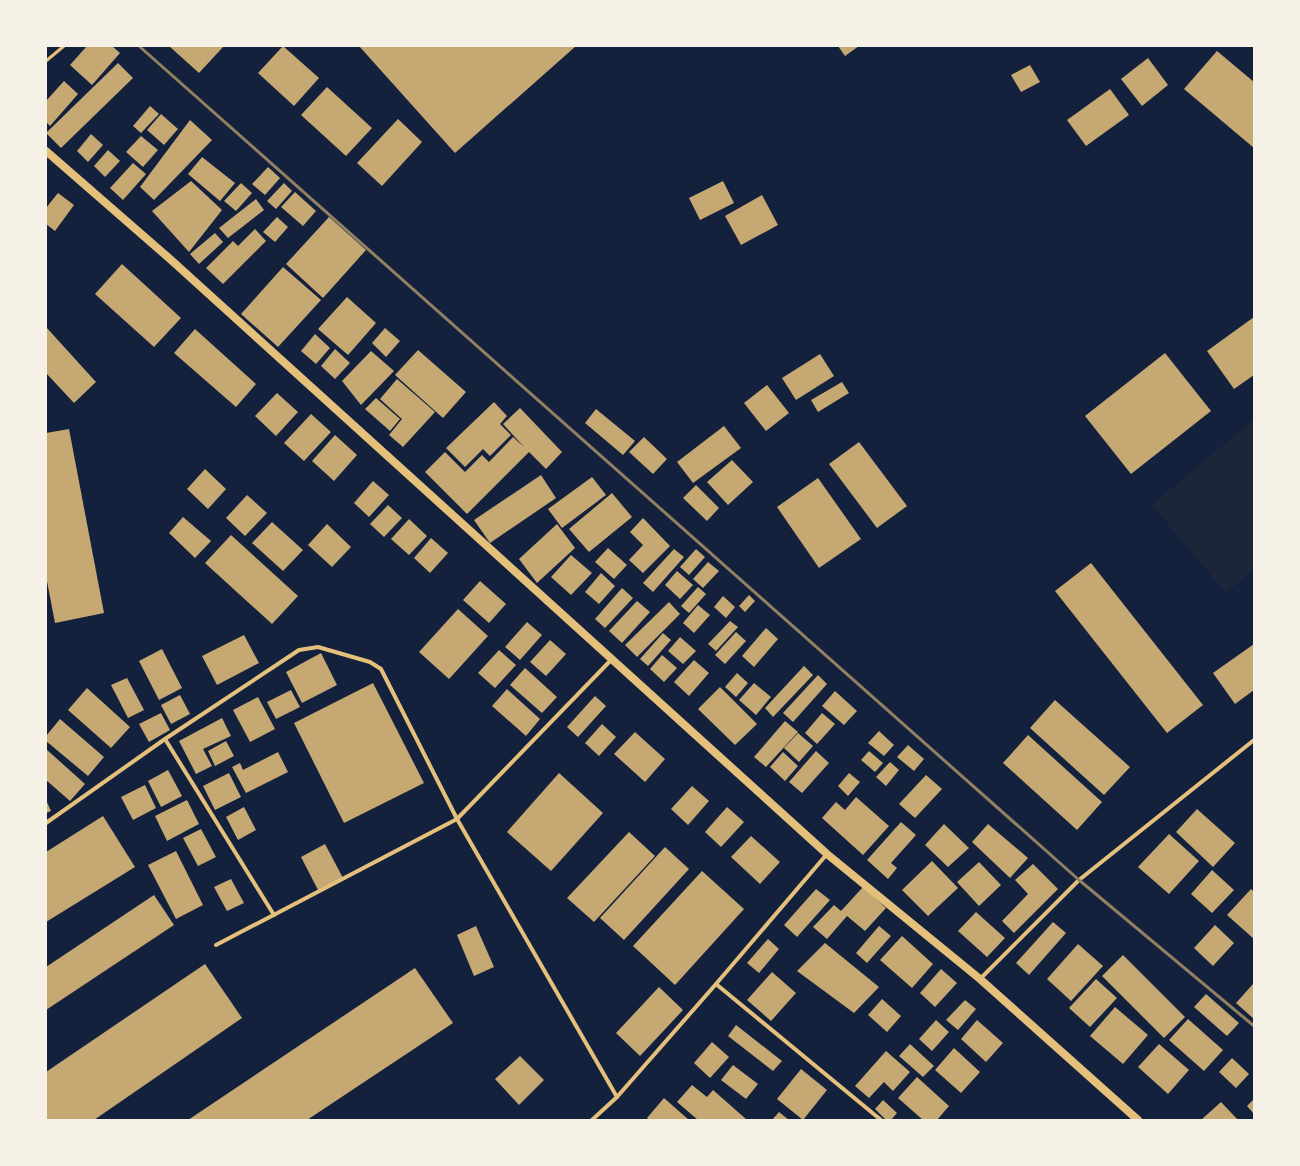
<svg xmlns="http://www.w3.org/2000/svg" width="1300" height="1166" font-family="Manrope,sans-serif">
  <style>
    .green { fill: #1d2539 }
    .building { fill: #c6a872 }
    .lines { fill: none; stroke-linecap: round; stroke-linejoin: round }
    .service { stroke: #e5c07b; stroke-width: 3 }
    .minor { stroke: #e5c07b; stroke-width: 4 }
    .secondary { stroke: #e5c07b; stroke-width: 8 }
    .rail { stroke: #918062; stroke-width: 3 }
  </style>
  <rect width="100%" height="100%" fill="#14213d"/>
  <!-- green -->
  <polygon class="green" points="1254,419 1254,569 1226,593 1152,505"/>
  <!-- building -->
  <g class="building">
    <polygon points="87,46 112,46 120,53 92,85 70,65"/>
    <polygon points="169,46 224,46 199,73"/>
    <polygon points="283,46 319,78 294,106 258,73"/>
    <polygon points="359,46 576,46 455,153"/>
    <polygon points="838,46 859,46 845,56"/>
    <polygon points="1217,51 1254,82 1254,148 1184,89"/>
    <polygon points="1148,58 1168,85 1142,106 1121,79"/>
    <polygon points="118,63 133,78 61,148 46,133"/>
    <polygon points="1030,65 1040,82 1021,92 1011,75"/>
    <polygon points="64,81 78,94 50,126 46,122 46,101"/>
    <polygon points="327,87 372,128 346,156 301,115"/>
    <polygon points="1110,89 1129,115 1086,146 1067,120"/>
    <polygon points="150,106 159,114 141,133 133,126"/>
    <polygon points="161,114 178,129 164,145 147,130"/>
    <polygon points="398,119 422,142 382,186 357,163"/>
    <polygon points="190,120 212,140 154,200 140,187"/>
    <polygon points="91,134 103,145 88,162 77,151"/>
    <polygon points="141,136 158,150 143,167 126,152"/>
    <polygon points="108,150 120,161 105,177 94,166"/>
    <polygon points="202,157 235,183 220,201 188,174"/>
    <polygon points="133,163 146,174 123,200 110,188"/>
    <polygon points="268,167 280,178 265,195 252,184"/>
    <polygon points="191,181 222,210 189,252 152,211"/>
    <polygon points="723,181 734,203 700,220 689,198"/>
    <polygon points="241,183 252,193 236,211 224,201"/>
    <polygon points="284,183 292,191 276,209 267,201"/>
    <polygon points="295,192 316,211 303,226 281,207"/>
    <polygon points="58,193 74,205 55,231 46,224 46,208"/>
    <polygon points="762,195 778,225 741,245 725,216"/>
    <polygon points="256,199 264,210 228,238 219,228"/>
    <polygon points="277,217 288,227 275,242 263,232"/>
    <polygon points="329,217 366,250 323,298 286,264"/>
    <polygon points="255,229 266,241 223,284 206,268 233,241 238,246"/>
    <polygon points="215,233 223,242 199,264 190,254"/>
    <polygon points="122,264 181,318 154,347 95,294"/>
    <polygon points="283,267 321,300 278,347 241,314"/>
    <polygon points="347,297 376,323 348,355 318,329"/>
    <polygon points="1254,317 1254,375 1234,389 1207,351"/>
    <polygon points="46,327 96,382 74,403 46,373"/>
    <polygon points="385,328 400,341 386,357 372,343"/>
    <polygon points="195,329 256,384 236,407 174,353"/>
    <polygon points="315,334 330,348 316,364 301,351"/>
    <polygon points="335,349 350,363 335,379 321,366"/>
    <polygon points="418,350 466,392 443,418 395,375"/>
    <polygon points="371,351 394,371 361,405 342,381"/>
    <polygon points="1165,353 1211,411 1131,474 1085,416"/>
    <polygon points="820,354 834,376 796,400 782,378"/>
    <polygon points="397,379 435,412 403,447 389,435 402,419 380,399"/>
    <polygon points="842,382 849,393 818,412 811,400"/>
    <polygon points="767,385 789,413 766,431 744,403"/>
    <polygon points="277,393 298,412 276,436 255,416"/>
    <polygon points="376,398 400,419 390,431 365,409"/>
    <polygon points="494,402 507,416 500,424 511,435 490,456 483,449 465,467 446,448"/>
    <polygon points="520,408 562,452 546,469 529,452 467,514 425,472 445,452 465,472 482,455 489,462 513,437 524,447 503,424"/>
    <polygon points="596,409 635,441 623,455 585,423"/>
    <polygon points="311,414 331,432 304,461 284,443"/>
    <polygon points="724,426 741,448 693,483 677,462"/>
    <polygon points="69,429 104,613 55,623 46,576 46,433"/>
    <polygon points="335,435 357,455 334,481 312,461"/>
    <polygon points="644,437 667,459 653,474 629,452"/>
    <polygon points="859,442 907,506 877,528 829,464"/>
    <polygon points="732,460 753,482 728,505 707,482"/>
    <polygon points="205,469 226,489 208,509 187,489"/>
    <polygon points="541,475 556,498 490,543 474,520"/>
    <polygon points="592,477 606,495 562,528 548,509"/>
    <polygon points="818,478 861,539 819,568 777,507"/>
    <polygon points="373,481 389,495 369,517 354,503"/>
    <polygon points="696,485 719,508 707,521 683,498"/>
    <polygon points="612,493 632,517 589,552 569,529"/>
    <polygon points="247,495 267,513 245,536 226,518"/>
    <polygon points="388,505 402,518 384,537 370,524"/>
    <polygon points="183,517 211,541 195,558 169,533"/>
    <polygon points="643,518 670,546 643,573 629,560 643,545 630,532"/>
    <polygon points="409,519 427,536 409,555 391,539"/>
    <polygon points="272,522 303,550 283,571 252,543"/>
    <polygon points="327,524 351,547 332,567 308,545"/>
    <polygon points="557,524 575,548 537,583 519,559"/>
    <polygon points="231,535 298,596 272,624 205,563"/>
    <polygon points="431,538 448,553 430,573 414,558"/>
    <polygon points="608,548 627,565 614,579 595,562"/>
    <polygon points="674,549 684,557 653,592 643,583"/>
    <polygon points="696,549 705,557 689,575 680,567"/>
    <polygon points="571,555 592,573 571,595 551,577"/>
    <polygon points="708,562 719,571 703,588 693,579"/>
    <polygon points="1091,563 1203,705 1167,733 1055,591"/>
    <polygon points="677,571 693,585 680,599 665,585"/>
    <polygon points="601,573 615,586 599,604 585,592"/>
    <polygon points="480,581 506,604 489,623 463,600"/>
    <polygon points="698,587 706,594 689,613 681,606"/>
    <polygon points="622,588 633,598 605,628 595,619"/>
    <polygon points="749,595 755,601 745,612 739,606"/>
    <polygon points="723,596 735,607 726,618 714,607"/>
    <polygon points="637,601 650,612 622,643 609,631"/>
    <polygon points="669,602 680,614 637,657 625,645"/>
    <polygon points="698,605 710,615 694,633 683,623"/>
    <polygon points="458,609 488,636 449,679 419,652"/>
    <polygon points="730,621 738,627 716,651 708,644"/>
    <polygon points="527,622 542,635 520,660 505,647"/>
    <polygon points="766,628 778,639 754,667 742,656"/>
    <polygon points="736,632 746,641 725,664 715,655"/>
    <polygon points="663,633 671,640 648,666 640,659"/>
    <polygon points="244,635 259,663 217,685 202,656"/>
    <polygon points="680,637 696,651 683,664 668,651"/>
    <polygon points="550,640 566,654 546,676 530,662"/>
    <polygon points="1254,644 1254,690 1235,704 1213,673"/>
    <polygon points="162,649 182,688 159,700 139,661"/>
    <polygon points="499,650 516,665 495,688 478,673"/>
    <polygon points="321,653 337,685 302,703 286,672"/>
    <polygon points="662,655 677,668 664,682 650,669"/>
    <polygon points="694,660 709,673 689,696 674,682"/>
    <polygon points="804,666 813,675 773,717 765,708"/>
    <polygon points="525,668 557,697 542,713 510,685"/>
    <polygon points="737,673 748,683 736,697 725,687"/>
    <polygon points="818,675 827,684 793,722 783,713"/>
    <polygon points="127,678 144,710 128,718 111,685"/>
    <polygon points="373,683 424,783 344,823 294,723"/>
    <polygon points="754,683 771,697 756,715 739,700"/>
    <polygon points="720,687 757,724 735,745 698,709"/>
    <polygon points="87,688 130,727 111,748 68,710"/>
    <polygon points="507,689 540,719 526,736 492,706"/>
    <polygon points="291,690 300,707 276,719 267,702"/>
    <polygon points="835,691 857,711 844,725 822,706"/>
    <polygon points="180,695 190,714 171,724 161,705"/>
    <polygon points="595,696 606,706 578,737 567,727"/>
    <polygon points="258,697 275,729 250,742 233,710"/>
    <polygon points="1055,700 1130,767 1104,795 1030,728"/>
    <polygon points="161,713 170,730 149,742 139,724"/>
    <polygon points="822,713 835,724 817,744 805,733"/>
    <polygon points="222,718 231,736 203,749 212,766 196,774 179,741"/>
    <polygon points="60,719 104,757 88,776 46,741 46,736"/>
    <polygon points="785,721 798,732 766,767 754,757"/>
    <polygon points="602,724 616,737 599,756 585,743"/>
    <polygon points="879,731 894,745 884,756 868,743"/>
    <polygon points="635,732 665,759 645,782 614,754"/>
    <polygon points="798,733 813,746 799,762 784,748"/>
    <polygon points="1028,735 1102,802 1077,830 1003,763"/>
    <polygon points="226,741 234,756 215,766 208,751"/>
    <polygon points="908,745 924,759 914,771 897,757"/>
    <polygon points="46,749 85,784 70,801 46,780"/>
    <polygon points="816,751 829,763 802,793 789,782"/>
    <polygon points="869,751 883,763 875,772 861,760"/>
    <polygon points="278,752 288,772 246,793 232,767 240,763 243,770"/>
    <polygon points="783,752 798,766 785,781 770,767"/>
    <polygon points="890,762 899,770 886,786 876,777"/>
    <polygon points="168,770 182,796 161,807 148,781"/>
    <polygon points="229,773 241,797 215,810 203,786"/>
    <polygon points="559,773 603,813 551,871 507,832"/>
    <polygon points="849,773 860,782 848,796 838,786"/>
    <polygon points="926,775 942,789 915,818 899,804"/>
    <polygon points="145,785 156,808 133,820 121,797"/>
    <polygon points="692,786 709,801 688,825 671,809"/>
    <polygon points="856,797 889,826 863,855 822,818 836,802 845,810"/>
    <polygon points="46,800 51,811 46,813"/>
    <polygon points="187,800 199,824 167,841 155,816"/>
    <polygon points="244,807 256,830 238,840 226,817"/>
    <polygon points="727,807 744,822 721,847 705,832"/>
    <polygon points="1197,809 1235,843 1213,867 1176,832"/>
    <polygon points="103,816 135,867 46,922 46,852"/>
    <polygon points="901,822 916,835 891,863 897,868 888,879 867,860"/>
    <polygon points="944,824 969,848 948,867 925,845"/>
    <polygon points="988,824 1028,858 1010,878 972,842"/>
    <polygon points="201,829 216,857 198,866 183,838"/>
    <polygon points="629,832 655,856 594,922 567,898"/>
    <polygon points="1169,834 1199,861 1169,894 1138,867"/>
    <polygon points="751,836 780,862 760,884 731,857"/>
    <polygon points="325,844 343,878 318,890 301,857"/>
    <polygon points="665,847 689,869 624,940 600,918"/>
    <polygon points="176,851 203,905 176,919 148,865"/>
    <polygon points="932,861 958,888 928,916 902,890"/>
    <polygon points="979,862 1001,885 979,906 957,882"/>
    <polygon points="1033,864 1058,889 1014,933 1002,921 1028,894 1015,880"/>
    <polygon points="1212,870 1234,890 1212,913 1191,894"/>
    <polygon points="702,871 744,909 675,985 633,946"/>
    <polygon points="231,879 244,903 227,911 214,887"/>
    <polygon points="863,887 886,908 865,931 847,916 827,939 813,927 834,905 841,911"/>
    <polygon points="816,889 830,900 797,937 784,925"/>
    <polygon points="1251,889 1254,892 1254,939 1227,915"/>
    <polygon points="154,895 174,925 46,1010 46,967"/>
    <polygon points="976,912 1005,938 987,957 958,931"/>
    <polygon points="1053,922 1066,933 1029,975 1016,963"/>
    <polygon points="1215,925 1234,943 1213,966 1194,948"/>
    <polygon points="476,926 494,967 474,976 457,935"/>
    <polygon points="879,926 891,936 867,963 856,953"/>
    <polygon points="902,936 933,964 912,988 880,960"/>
    <polygon points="768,939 779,949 759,973 747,963"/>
    <polygon points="825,943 879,987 854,1013 797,971"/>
    <polygon points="1078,944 1103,966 1071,1001 1047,979"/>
    <polygon points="1123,955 1185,1017 1164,1038 1102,976"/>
    <polygon points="205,964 242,1018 94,1120 46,1120 46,1072"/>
    <polygon points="415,968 453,1023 307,1120 188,1120"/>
    <polygon points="941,969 957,983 935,1007 920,993"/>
    <polygon points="772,972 796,993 771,1021 747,1000"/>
    <polygon points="1096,979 1117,998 1090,1027 1069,1008"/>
    <polygon points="1253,984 1254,985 1254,1019 1236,1003"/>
    <polygon points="659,987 683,1010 640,1056 616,1033"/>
    <polygon points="1206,994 1239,1023 1227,1036 1194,1007"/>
    <polygon points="882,999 901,1016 887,1032 868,1015"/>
    <polygon points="965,1000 976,1009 958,1030 946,1020"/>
    <polygon points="1115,1007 1148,1035 1123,1064 1090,1036"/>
    <polygon points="1188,1019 1223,1050 1204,1071 1169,1040"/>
    <polygon points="936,1020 949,1032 932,1051 919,1039"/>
    <polygon points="977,1020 1003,1043 986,1062 961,1039"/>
    <polygon points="736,1025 782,1061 773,1071 728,1036"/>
    <polygon points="712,1042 729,1057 710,1078 694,1063"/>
    <polygon points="910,1044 934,1066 923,1077 899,1056"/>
    <polygon points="1159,1044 1189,1070 1168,1094 1138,1067"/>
    <polygon points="954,1048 980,1072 961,1093 935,1070"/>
    <polygon points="886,1051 910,1072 893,1091 884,1082 869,1098 855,1086"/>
    <polygon points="520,1056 544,1080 519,1105 495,1079"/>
    <polygon points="1232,1058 1249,1074 1236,1088 1219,1072"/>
    <polygon points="733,1065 758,1084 746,1099 721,1080"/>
    <polygon points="801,1069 827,1090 803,1120 777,1099"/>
    <polygon points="917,1077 949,1106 937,1120 923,1120 898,1098"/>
    <polygon points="692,1085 707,1097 713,1090 746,1119 745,1120 698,1120 677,1102"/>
    <polygon points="664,1098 689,1120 649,1120 647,1118"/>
    <polygon points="1254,1099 1254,1114 1247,1106"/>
    <polygon points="883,1100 897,1113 891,1120 886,1120 875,1109"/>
    <polygon points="1221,1102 1238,1120 1201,1120"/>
    <polygon points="779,1112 789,1120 772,1120"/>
  </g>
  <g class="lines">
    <!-- service -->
    <polyline class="service" points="46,61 64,46"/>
    <!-- minor -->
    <g class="minor">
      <polyline points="165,739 274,915"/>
      <polyline points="46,823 165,739 299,650 318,647 370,662 381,669 457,819 617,1097"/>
      <polyline points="216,945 457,819 612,659"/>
      <polyline points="980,979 1079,880 1254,740"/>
      <polyline points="716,984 881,1120"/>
      <polyline points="592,1120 617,1097 716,984 827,854"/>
    </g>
    <!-- secondary -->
    <polyline class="secondary" points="46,151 170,259 827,854 980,979 1138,1120"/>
    <!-- rail -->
    <polyline class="rail" points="139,46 1079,880 1254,1026"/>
  </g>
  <!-- border -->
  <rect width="1300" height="1166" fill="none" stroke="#f6f1e7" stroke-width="94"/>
</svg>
